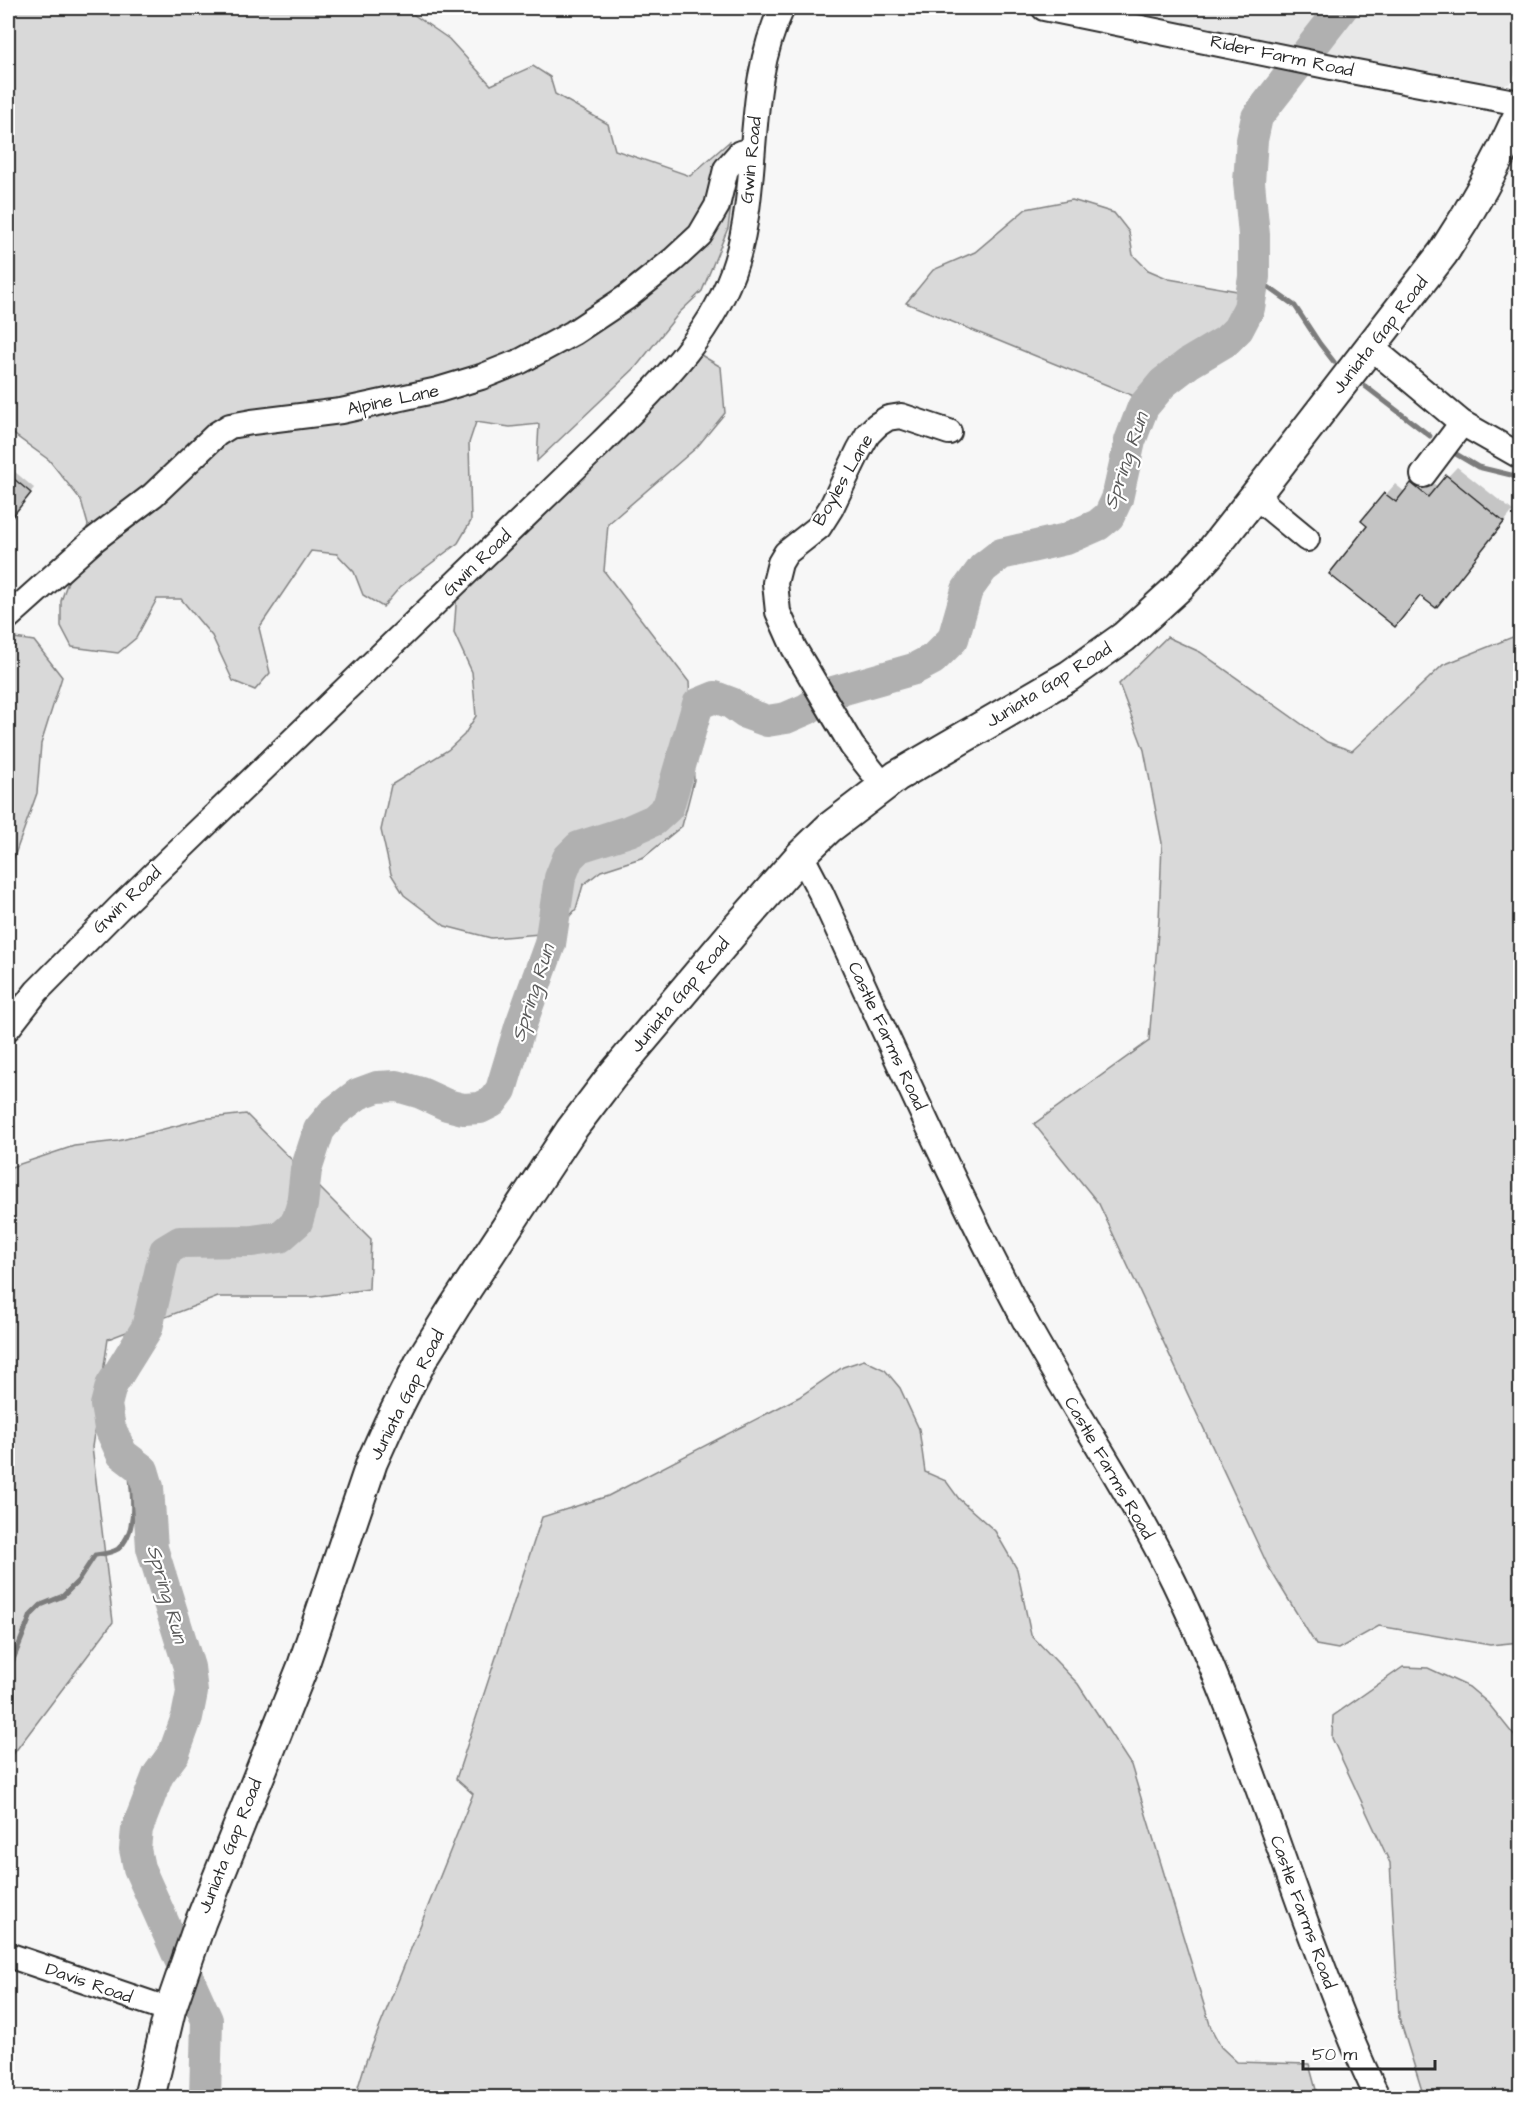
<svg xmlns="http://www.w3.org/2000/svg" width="1528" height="2105" font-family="'Architects Daughter',sans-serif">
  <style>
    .built { fill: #e8e8e8 }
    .green { fill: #d9d9d9; stroke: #828282; stroke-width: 1.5 }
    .shadow { fill: #0003 }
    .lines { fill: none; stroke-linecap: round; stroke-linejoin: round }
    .stream { stroke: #7b7b7b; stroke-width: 5 }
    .river { stroke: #b0b0b0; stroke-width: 32 }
    .building { fill: #c4c4c4; stroke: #2b2b2b; stroke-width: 1.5 }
    .minor-casing { stroke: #2b2b2b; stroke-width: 28 }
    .major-casing { stroke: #2b2b2b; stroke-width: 34 }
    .minor { stroke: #fff; stroke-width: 24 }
    .major { stroke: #fff; stroke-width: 30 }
    .labels { text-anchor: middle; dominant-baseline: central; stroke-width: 4.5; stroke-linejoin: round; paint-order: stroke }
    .street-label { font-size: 18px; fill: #2b2b2b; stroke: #fff }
    .water-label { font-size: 20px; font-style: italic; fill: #5a5a5a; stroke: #fff }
  </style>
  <rect width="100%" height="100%" fill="#f7f7f7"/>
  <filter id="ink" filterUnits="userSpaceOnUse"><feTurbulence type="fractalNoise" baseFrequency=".0167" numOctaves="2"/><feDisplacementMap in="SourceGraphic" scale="12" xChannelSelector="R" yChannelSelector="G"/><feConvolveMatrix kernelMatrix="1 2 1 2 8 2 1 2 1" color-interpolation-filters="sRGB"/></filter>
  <g filter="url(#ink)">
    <!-- built -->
    <polygon class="built" points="1071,8 1520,8 1520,66 1509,84 1494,87"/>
    <!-- green -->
    <g class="green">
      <polygon points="8,8 404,8 449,39 491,85 533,66 550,77 555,94 608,124 615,150 690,176 729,142 733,191 728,228 702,291 679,313 636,367 537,461 539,424 510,427 476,422 469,443 471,521 458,543 400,587 383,607 363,595 354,572 337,554 311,551 259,628 270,673 255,690 233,681 212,636 181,599 157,599 136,638 118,653 72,647 61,626 61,601 88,525 81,500 49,460 8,430"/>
      <polygon points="1072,200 1114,213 1129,232 1133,255 1148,270 1169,279 1237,291 1241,315 1201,364 1164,391 1141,399 906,303 933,270 975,252 1026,209"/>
      <polygon points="701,355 721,367 725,413 697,447 608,524 604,571 689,682 694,780 682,826 644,857 601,871 583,885 576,909 561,926 540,934 491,938 445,926 404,895 391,874 381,830 391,785 448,750 464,735 476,716 472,672 454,633 457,591"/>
      <polygon points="1520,634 1520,1642 1490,1645 1379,1626 1338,1649 1316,1645 1268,1566 1099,1204 1034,1124 1149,1041 1159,920 1162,843 1144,750 1119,684 1167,637 1200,652 1327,742 1352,751 1443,665"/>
      <polygon points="8,637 34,641 62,677 41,744 37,793 8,874"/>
      <polygon points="246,1114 371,1239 369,1289 312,1297 218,1297 108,1339 92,1447 113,1622 8,1761 8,1168 74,1146 118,1141 202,1119"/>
      <polygon points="864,1360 885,1370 900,1388 919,1429 925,1472 946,1481 959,1499 995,1531 1017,1569 1031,1635 1078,1684 1131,1765 1211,2028 1221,2047 1237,2062 1309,2064 1318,2097 355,2097 366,2061 473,1794 456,1779 542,1517 608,1496 799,1397 843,1367"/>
      <polygon points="1403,1667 1428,1668 1469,1687 1488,1703 1520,1743 1520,2097 1424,2097 1399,2017 1390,1863 1332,1738 1333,1716"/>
    </g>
    <!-- shadow -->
    <g class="shadow">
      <polygon points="8,466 34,488 9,518 8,516"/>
      <polygon points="1457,467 1513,511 1445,596 1421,595 1395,625 1369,526 1363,521 1395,484 1405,492 1422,474 1438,487"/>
    </g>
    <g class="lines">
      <!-- stream -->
      <g class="stream">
        <polyline points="1254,277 1295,306 1320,344 1334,362"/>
        <polyline points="1365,386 1430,436"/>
        <polyline points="1456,454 1478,467 1511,475 1520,480"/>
        <path d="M8 1672 31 1615 41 1605 63 1596 78 1581 95 1555C102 1554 112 1553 118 1549 137 1533 133 1500 131 1478L143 1470"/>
      </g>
      <!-- river -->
      <polyline class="river" points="205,2098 207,2020 139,1868 135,1849 137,1829 158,1775 174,1753 187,1717 192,1692 189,1667 152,1548 148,1487 143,1470 122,1454 110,1428 106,1405 111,1386 147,1328 165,1251 180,1242 252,1241 280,1237 297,1222 302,1205 306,1170 319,1130 333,1113 358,1094 377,1087 397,1086 421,1093 447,1105 463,1109 480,1108 492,1102 501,1090 520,1027 550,944 560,878 568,858 579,847 629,831 654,820 668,807 698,704 715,697 731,703 745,713 767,721 786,718 807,709 830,693 914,669 933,659 953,639 967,590 983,568 1001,554 1066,539 1098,525 1109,516 1117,499 1130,441 1143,407 1163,383 1189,363 1226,341 1238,329 1249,308 1254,277 1254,235 1249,182 1252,140 1257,117 1342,8"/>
    </g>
    <!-- building -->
    <g class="building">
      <polygon points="8,474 31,493 8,522"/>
      <polygon points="1446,475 1504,522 1436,608 1420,596 1395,627 1329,574 1367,526 1361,521 1384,493 1396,502 1411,483 1428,497"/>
    </g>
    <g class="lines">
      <defs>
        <g id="minor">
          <polyline points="1044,8 1351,71 1520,103"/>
          <polyline points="1371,347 1462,423 1520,456"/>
          <polyline points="1423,475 1462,423"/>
          <polyline points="1255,496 1307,539"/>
          <polyline points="8,617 95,539 153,495 217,434 230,426 252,422 341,411 438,390 481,377 521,361 573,333 627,297 673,260 700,235 717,206 726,169 740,153 752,150"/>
          <polyline points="883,785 852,746 794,648 778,612 775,583 780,563 786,553 819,527 831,508 859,450 868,434 877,425 888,418 901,416 949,432"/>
          <path d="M801 855 821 893C887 1036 951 1182 1025 1321 1073 1409 1130 1492 1174 1582 1227 1692 1265 1810 1307 1925 1329 1983 1350 2041 1378 2098"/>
          <path d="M8 1028 37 991 119 908 602 442C654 390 714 335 736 262 761 179 744 87 782 8"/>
          <polyline points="8,1955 170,2010"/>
        </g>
        <path id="major" d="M149 2098 170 2010 200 1923 303 1666 372 1462 389 1424 422 1359 455 1306 571 1130 612 1076 736 929 801 855 829 828 897 776 1069 676 1124 637 1179 587 1210 553 1255 496 1443 253C1473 208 1498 162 1520 113"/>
      </defs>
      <!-- minor casing -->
      <use href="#minor" class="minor-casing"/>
      <!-- major casing -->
      <use href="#major" class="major-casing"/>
      <!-- minor -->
      <use href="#minor" class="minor"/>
      <!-- major -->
      <use href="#major" class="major"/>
    </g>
  </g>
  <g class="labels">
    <!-- street labels -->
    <g class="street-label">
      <text transform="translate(1282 56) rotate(12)">Rider Farm Road</text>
      <text transform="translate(751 160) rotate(-84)">Gwin Road</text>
      <text transform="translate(1380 335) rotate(-52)">Juniata Gap Road</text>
      <text transform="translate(393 400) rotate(-12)">Alpine Lane</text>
      <text transform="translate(843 480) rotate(-60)">Boyles Lane</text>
      <text transform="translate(477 563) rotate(-44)">Gwin Road</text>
      <text transform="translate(1049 685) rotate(-32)">Juniata Gap Road</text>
      <text transform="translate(127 900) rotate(-44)">Gwin Road</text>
      <text transform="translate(680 995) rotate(-50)">Juniata Gap Road</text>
      <text transform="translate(887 1036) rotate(65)">Castle Farms Road</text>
      <text transform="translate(407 1395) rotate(-63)">Juniata Gap Road</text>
      <text transform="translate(1109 1468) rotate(60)">Castle Farms Road</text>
      <text transform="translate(230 1846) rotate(-68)">Juniata Gap Road</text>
      <text transform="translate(1303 1912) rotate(70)">Castle Farms Road</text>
      <text transform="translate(89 1983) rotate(19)">Davis Road</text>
    </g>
    <!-- water labels -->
    <g class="water-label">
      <text transform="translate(1126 461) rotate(-71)">Spring Run</text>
      <text transform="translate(533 993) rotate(-72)">Spring Run</text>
      <text transform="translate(167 1594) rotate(74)">Spring Run</text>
    </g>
  </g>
  <!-- margin -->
  <rect width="1528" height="2105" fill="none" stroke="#fff" stroke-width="30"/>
  <rect x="15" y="15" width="1498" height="2075" fill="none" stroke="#2b2b2b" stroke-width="2" filter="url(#ink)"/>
  <!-- scale -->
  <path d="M1303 2060v9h132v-9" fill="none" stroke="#2b2b2b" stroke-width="3"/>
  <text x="1312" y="2060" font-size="18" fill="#2b2b2b" stroke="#ffffff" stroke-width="4.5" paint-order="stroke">50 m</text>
</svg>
